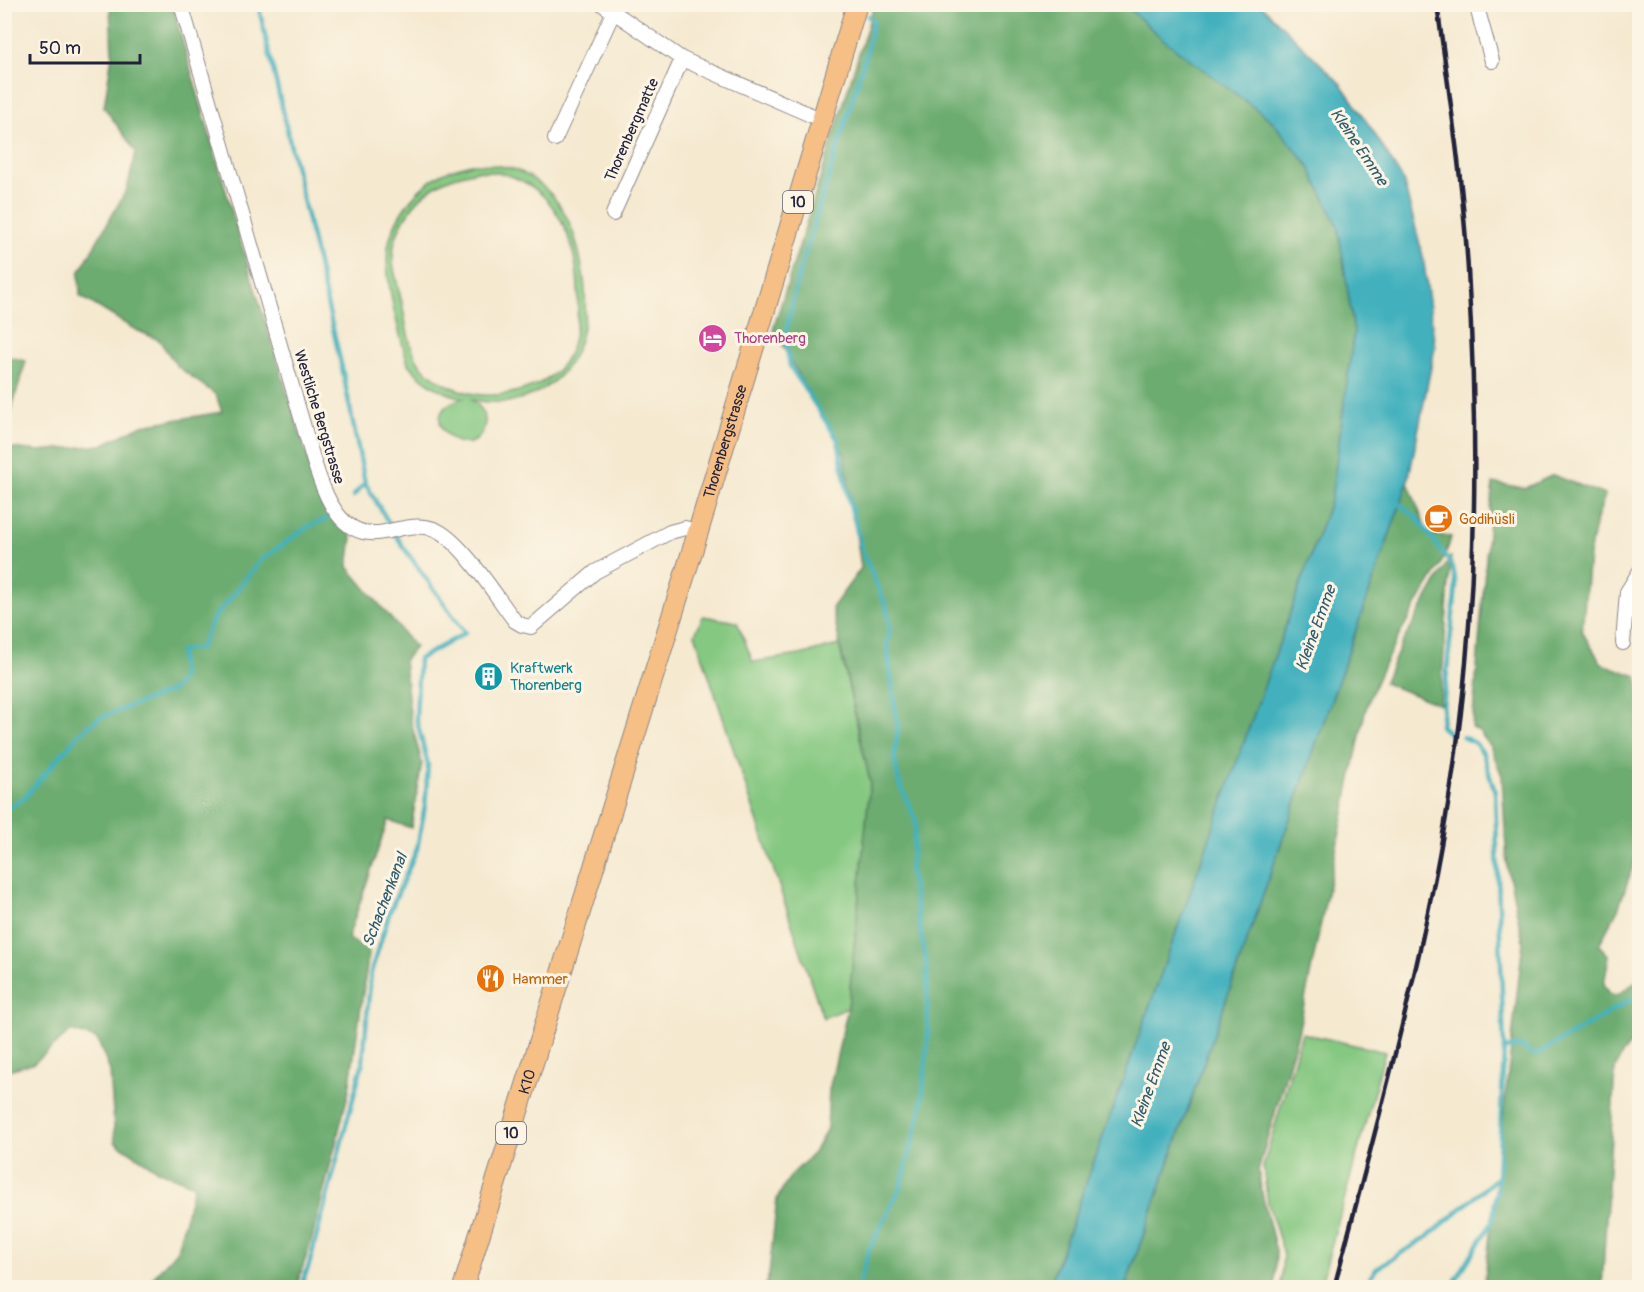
<svg xmlns="http://www.w3.org/2000/svg" width="1644" height="1292" font-family="Pangolin,sans-serif">
  <style>
    .green { fill: #85c881; stroke: #54755e; stroke-width: 1.5; fill-rule: evenodd }
    .forest { fill: #6cac6f; stroke: #476755; stroke-width: 1.5 }
    .water { fill: #42b1bd; stroke: #326a7c; stroke-width: 1.5 }
    .lines { fill: none; stroke-linecap: round; stroke-linejoin: round }
    .stream { stroke: #42b1bd; stroke-width: 4.5 }
    .street-casing { stroke: #8c8686; stroke-width: 16 }
    .primary-casing { stroke: #8c8686; stroke-width: 22 }
    .street { stroke: #fff; stroke-width: 14 }
    .primary { stroke: #f5bf86; stroke-width: 20 }
    .rail { stroke: #22223b; stroke-width: 4.5 }
    .labels { text-anchor: middle; dominant-baseline: central; stroke-width: 6; stroke-linejoin: round; paint-order: stroke }
    .shield { fill: #fcf5e5; stroke: #63616e; stroke-width: 1.5 }
    .shield-label { font-size: 14px; font-weight: bold; fill: #22223b }
    .street-label { font-size: 15px; fill: #22223b; stroke: #fcf5e5 }
    .hotel-label { font-size: 15px; fill: #b23c85; stroke: #fcf5e5; text-anchor: start }
    .food-label { font-size: 15px; fill: #c56008; stroke: #fcf5e5; text-anchor: start }
    .culture-label { font-size: 15px; fill: #0d838f; stroke: #fcf5e5; text-anchor: start }
    .water-label { font-size: 16px; font-style: italic; fill: #2f5b6f; stroke: #fcf5e5 }
  </style>
  <rect width="100%" height="100%" fill="#fcf5e5"/>
  <filter id="ink" filterUnits="userSpaceOnUse"><feTurbulence type="fractalNoise" baseFrequency=".0167" numOctaves="2"/><feDisplacementMap in="SourceGraphic" scale="12" xChannelSelector="R" yChannelSelector="G"/><feConvolveMatrix kernelMatrix="1 2 1 2 8 2 1 2 1" color-interpolation-filters="sRGB"/></filter>
  <filter id="wash" filterUnits="userSpaceOnUse"><feTurbulence type="fractalNoise" baseFrequency=".008" numOctaves="4" result="noise"/><feDisplacementMap in="SourceGraphic" scale="24" xChannelSelector="R" yChannelSelector="G"/><feGaussianBlur stdDeviation="1.35" result="paint"/><feColorMatrix in="noise" values="0 0 0 0 0 0 0 0 0 0 0 0 0 0 0 0 0 1.4 0 .05"/><feComposite in="paint" operator="in"/></filter>
  <g filter="url(#wash)">
    <rect width="100%" height="100%" fill="#f5e9d0"/>
    <!-- green -->
    <g class="green">
      <path d="M471 164C494 164 517 166 536 181 565 201 576 234 582 267 593 326 578 386 513 401 500 404 485 402 472 400 481 407 488 415 484 427 471 471 406 414 463 398 442 393 421 381 408 364 400 338 387 287 387 260 387 226 411 191 441 174 450 169 461 167 471 164ZM477 171C489 172 501 172 513 177 574 200 586 281 574 337 569 363 552 380 528 388 496 400 465 397 437 379 431 374 424 371 420 364 408 346 406 324 402 303 399 290 395 277 393 263 390 232 415 196 442 182 453 176 465 174 477 171Z"/>
      <polygon points="703,616 737,622 753,662 800,655 839,645 870,782 848,1008 823,1018 695,634"/>
      <polygon points="1302,1033 1385,1052 1320,1287 1281,1287 1283,1252 1268,1203 1263,1167"/>
    </g>
    <!-- forest -->
    <g class="forest">
      <polygon points="110,5 172,5 241,243 322,505 352,537 348,567 415,647 404,661 411,722 422,763 411,828 388,820 348,938 369,952 349,1090 311,1242 296,1287 145,1287 177,1250 194,1185 159,1171 115,1142 110,1071 97,1039 71,1031 34,1063 5,1071 5,447 38,451 102,445 142,425 222,412 216,395 177,366 159,340 134,329 80,296 79,273 127,189 136,152 104,107 112,55"/>
      <polygon points="874,5 1125,5 1164,40 1272,121 1308,165 1338,225 1354,332 1331,499 1049,1287 765,1288 769,1274 777,1198 791,1175 814,1153 827,1128 829,1090 848,1008 870,782 832,608 861,568 844,453 773,330"/>
      <polygon points="5,356 26,361 5,430 4,356"/>
      <polygon points="1553,475 1605,495 1595,525 1589,555 1582,632 1602,664 1637,676 1640,707 1639,848 1619,907 1599,945 1609,956 1604,984 1610,994 1617,995 1639,980 1639,1035 1622,1054 1615,1069 1602,1287 1484,1287 1523,941 1507,866 1502,776 1490,746 1479,731 1472,728 1490,509 1493,483 1525,488"/>
      <path d="M1408 482 1428 534 1451 537C1445 563 1428 585 1415 607 1396 641 1377 675 1365 712L1298 1033 1258 1171 1263 1198 1276 1251 1275 1287 1125 1288Z"/>
      <polygon points="1451,556 1440,705 1384,683 1402,643"/>
    </g>
    <!-- water -->
    <polygon class="water" points="1125,5 1261,5 1341,84 1371,128 1403,180 1423,256 1435,347 1408,482 1125,1287 1049,1287 1331,499 1354,332 1338,226 1308,165 1272,121 1164,40"/>
    <g class="lines">
      <!-- stream -->
      <g class="stream">
        <polyline points="258,4 342,368 365,483 402,545 465,633 419,659 416,718 428,765 425,806 417,849 390,911 371,972 363,1061 309,1265 300,1288"/>
        <polyline points="353,496 365,483"/>
        <polyline points="1397,502 1417,518 1453,567 1456,586 1441,726 1450,734"/>
        <polyline points="4,810 24,798 79,734 99,718 171,691 182,679 180,651 200,648 214,618 261,560 309,526 327,519"/>
        <polyline points="1504,1049 1521,1046 1530,1053 1536,1055 1640,994"/>
        <polyline points="858,1288 869,1250 901,1186 921,1110 928,1040 927,968 910,872 916,821 899,782 894,757 898,729 887,646 890,624 886,606 863,553 848,496 838,440 790,366 785,337 798,277 866,55 873,21 868,16"/>
        <polyline points="1367,1288 1369,1279 1377,1268 1430,1235 1498,1177"/>
        <polyline points="1451,1288 1493,1220 1498,1177 1504,1049 1495,792 1483,753 1475,743 1463,737"/>
      </g>
    </g>
  </g>
  <g filter="url(#ink)">
    <g class="lines">
      <defs>
        <g id="street">
          <path d="M181 4 314 462C325 495 340 541 384 532 400 529 417 523 434 529 461 539 497 598 515 621L522 625 531 627 595 572 670 532 685 528 698 531"/>
          <polyline points="602,4 682,59 822,120"/>
          <polyline points="1476,4 1492,61"/>
          <polyline points="555,139 613,13"/>
          <polyline points="613,214 682,59"/>
          <polyline points="1623,643 1627,592 1640,571"/>
        </g>
        <g id="primary">
          <path id="s1" d="M463 1288 695 542 857 4"/>
        </g>
      </defs>
      <!-- street casing -->
      <use href="#street" class="street-casing"/>
      <!-- primary casing -->
      <use href="#primary" class="primary-casing"/>
      <!-- street -->
      <use href="#street" class="street"/>
      <!-- primary -->
      <use href="#primary" class="primary"/>
      <!-- rail -->
      <path class="rail" d="M1334 1288C1388 1082 1448 875 1466 662 1478 532 1476 401 1468 270 1463 182 1449 93 1437 4"/>
    </g>
  </g>
  <!-- icons -->
  <defs>
    <symbol id="hotel-disc" viewBox="-11 -11 22 22"><circle r="9.5" fill="#d1479c" stroke="#fcf5e5"/><path d="M-6-4.5h1.5V1H6V5H4.5V3h-9V5H-6ZM-4 0a1.8 1.8 0 1 1 3.6 0ZM.5 0V-2.5h3Q6-2.5 6 0Z" fill="#fff"/></symbol>
    <symbol id="cafe-disc" viewBox="-11 -11 22 22"><circle r="9.5" fill="#e8710a" stroke="#fcf5e5"/><path d="M-5.5-4.5H6V0H3Q3 3.5 0 3.5H-2.5Q-5.5 3.5-5.5 0ZM3-3.2v2h1.7v-2ZM-6 4.5H4V6H-6Z" fill="#fff"/></symbol>
    <symbol id="building-disc" viewBox="-11 -11 22 22"><circle r="9.5" fill="#0f9aa8" stroke="#fcf5e5"/><path d="M-4-6H4V6H1V3H-1V6H-4ZM-2.5-4.3h1.7v1.8h-1.7ZM.8-4.3h1.7v1.8H.8ZM-2.5-1h1.7V.8h-1.7ZM.8-1h1.7V.8H.8Z" fill="#fff"/></symbol>
    <symbol id="restaurant-disc" viewBox="-11 -11 22 22"><circle r="9.5" fill="#e8710a" stroke="#fcf5e5"/><path d="M-5-6h1v4h1v-4h1v4h1v-4h1v5L-1.5 .5V6h-2V.5L-5-1ZM5-6V6H3V1.5H1.5Q1.5-4 5-6Z" fill="#fff"/></symbol>
  </defs>
  <g fill-rule="evenodd">
    <use href="#hotel-disc" x="696" y="322" width="33" height="33"/>
    <use href="#cafe-disc" x="1422" y="502" width="33" height="33"/>
    <use href="#building-disc" x="472" y="660" width="33" height="33"/>
    <use href="#restaurant-disc" x="474" y="962" width="33" height="33"/>
  </g>
  <g class="labels">
    <!-- shield labels -->
    <g class="shield">
      <rect x="783" y="191" width="30" height="22" rx="4.5"/>
      <rect x="496" y="1122" width="30" height="22" rx="4.5"/>
    </g>
    <g class="shield-label">
      <text x="798" y="202">10</text>
      <text x="511" y="1133">10</text>
    </g>
    <!-- street labels -->
    <g class="street-label">
      <text transform="translate(632 130) rotate(-66)">Thorenbergmatte</text>
      <text transform="translate(319 417) rotate(73)">Westliche Bergstrasse</text>
      <text stroke="none"><textPath href="#s1" startOffset="886">Thorenbergstrasse</textPath></text>
      <text stroke="none"><textPath href="#s1" startOffset="216">K10</textPath></text>
    </g>
    <!-- hotel labels -->
    <g class="hotel-label">
      <text x="734" y="338">Thorenberg</text>
    </g>
    <!-- food labels -->
    <g class="food-label">
      <text x="1459" y="519">Godihüsli</text>
      <text x="512" y="979">Hammer</text>
    </g>
    <!-- culture labels -->
    <g class="culture-label">
      <text x="510" y="668">Kraftwerk<tspan x="510" dy="17">Thorenberg</tspan></text>
    </g>
    <!-- water labels -->
    <g class="water-label">
      <text transform="translate(1359 147) rotate(56)">Kleine Emme</text>
      <text transform="translate(1316 628) rotate(-70)">Kleine Emme</text>
      <text transform="translate(385 900) rotate(-69)">Schachenkanal</text>
      <text transform="translate(1151 1085) rotate(-70)">Kleine Emme</text>
    </g>
  </g>
  <!-- margin -->
  <rect width="1644" height="1292" fill="none" stroke="#fcf5e5" stroke-width="24"/>
  <!-- scale -->
  <path d="M30 54v9h110v-9" fill="none" stroke="#22223b" stroke-width="3"/>
  <text x="39" y="54" font-size="18" fill="#22223b" stroke="#fcf5e5" stroke-width="4.5" paint-order="stroke">50 m</text>
</svg>
